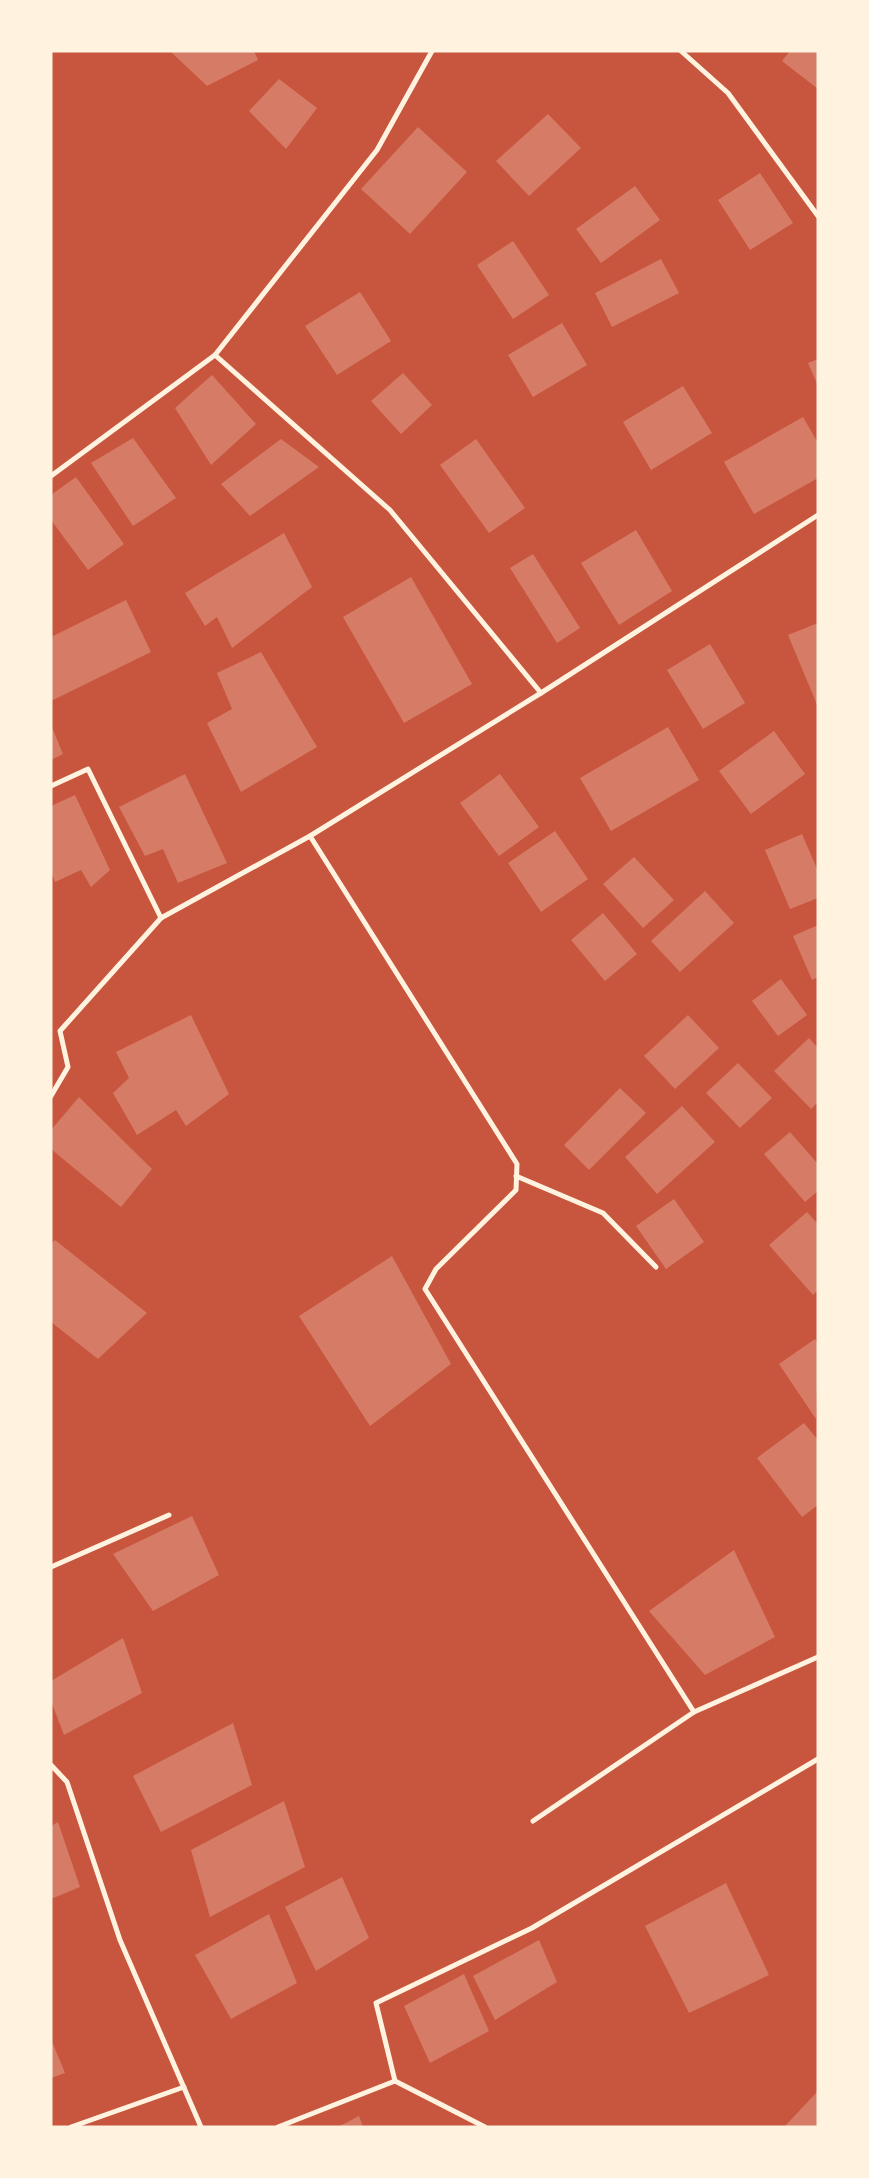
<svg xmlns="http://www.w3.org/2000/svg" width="869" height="2178" font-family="Spectral,serif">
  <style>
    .building { fill: #d67c66 }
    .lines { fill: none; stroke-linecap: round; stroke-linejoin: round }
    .minor { stroke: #fff3e0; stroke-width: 5 }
  </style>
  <rect width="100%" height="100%" fill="#c8553d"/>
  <!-- building -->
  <g class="building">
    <polygon points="170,51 254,51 258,60 207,86"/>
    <polygon points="790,51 818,51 818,89 782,61"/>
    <polygon points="279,79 317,108 286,149 249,111"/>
    <polygon points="548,114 581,148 529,196 496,161"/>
    <polygon points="418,127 467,172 410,234 361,189"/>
    <polygon points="760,173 793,223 750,250 718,200"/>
    <polygon points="635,186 660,220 601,263 576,229"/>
    <polygon points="513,241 549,295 513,319 477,265"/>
    <polygon points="661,259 679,293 612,327 595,293"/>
    <polygon points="360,292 391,341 337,375 305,326"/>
    <polygon points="562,323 587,365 533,397 508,355"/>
    <polygon points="818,359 818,386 808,363"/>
    <polygon points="403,373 432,405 401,434 371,401"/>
    <polygon points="212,375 256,424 211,465 175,408"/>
    <polygon points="683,386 712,433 651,470 623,422"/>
    <polygon points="803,417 818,443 818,478 754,514 724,462"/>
    <polygon points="133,438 176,498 133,526 91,463"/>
    <polygon points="281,439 319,467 250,516 221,484"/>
    <polygon points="476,439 525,508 489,533 440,465"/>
    <polygon points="76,477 124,544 88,570 51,520 51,495"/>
    <polygon points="636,530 672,591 619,625 581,563"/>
    <polygon points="284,533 312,587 232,648 217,617 205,626 185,593"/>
    <polygon points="533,554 580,628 557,643 510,568"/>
    <polygon points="411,577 472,684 404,723 343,617"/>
    <polygon points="126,600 151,652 51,701 51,637"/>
    <polygon points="818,623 818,707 788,635"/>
    <polygon points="710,644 745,703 703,729 667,670"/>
    <polygon points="261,652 317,747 241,792 207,723 232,709 217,673"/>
    <polygon points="51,725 63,754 51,760"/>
    <polygon points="668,727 699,780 611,831 580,778"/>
    <polygon points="774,731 805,774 751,814 719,771"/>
    <polygon points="185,774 227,863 178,883 163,849 145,856 119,807"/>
    <polygon points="500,774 539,827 499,856 460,803"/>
    <polygon points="75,795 110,870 91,887 81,870 55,882 51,871 51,806"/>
    <polygon points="555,831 588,879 541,912 508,863"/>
    <polygon points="802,834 818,871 818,898 790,909 765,850"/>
    <polygon points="634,857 674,900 643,928 603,884"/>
    <polygon points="705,891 734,923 680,972 651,941"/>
    <polygon points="603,913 637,954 605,981 571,940"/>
    <polygon points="818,925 818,977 812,980 793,936"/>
    <polygon points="781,979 807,1015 778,1036 752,1001"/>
    <polygon points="191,1015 229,1094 186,1126 176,1110 137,1135 113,1093 129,1078 116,1052"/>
    <polygon points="688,1015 719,1048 675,1089 644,1056"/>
    <polygon points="809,1038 818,1048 818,1102 811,1109 774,1071"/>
    <polygon points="738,1063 772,1098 740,1128 706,1093"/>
    <polygon points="620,1088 646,1113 589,1170 564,1145"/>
    <polygon points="79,1097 152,1169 121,1207 51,1149 51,1130"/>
    <polygon points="682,1106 715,1142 657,1194 625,1157"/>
    <polygon points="790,1132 818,1164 818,1191 805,1202 764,1154"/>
    <polygon points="674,1199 704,1242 666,1269 636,1226"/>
    <polygon points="807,1212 818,1224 818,1290 813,1295 769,1245"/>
    <polygon points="55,1240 147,1313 98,1359 51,1322 51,1244"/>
    <polygon points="392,1256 451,1364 370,1426 299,1316"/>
    <polygon points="815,1339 818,1344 816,1419 779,1364"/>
    <polygon points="804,1423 818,1440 818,1505 802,1517 757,1458"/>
    <polygon points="192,1516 219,1575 153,1611 113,1554"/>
    <polygon points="734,1550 775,1637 705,1675 649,1611"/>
    <polygon points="123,1638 142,1693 64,1735 51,1701 51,1681"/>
    <polygon points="233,1723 252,1785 161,1832 133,1776"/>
    <polygon points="284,1801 305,1867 210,1917 191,1850"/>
    <polygon points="58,1822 80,1887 51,1899 51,1826"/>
    <polygon points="342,1877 369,1938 316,1971 285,1907"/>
    <polygon points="726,1883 769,1975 689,2013 645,1926"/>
    <polygon points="269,1914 297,1983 231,2019 195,1955"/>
    <polygon points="539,1940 557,1982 495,2020 473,1976"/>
    <polygon points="464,1974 489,2031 430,2063 404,2006"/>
    <polygon points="51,2039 65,2073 51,2078"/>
    <polygon points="818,2091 818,2127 784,2127"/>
    <polygon points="359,2116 363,2127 338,2127"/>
  </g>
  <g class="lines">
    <!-- minor -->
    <g class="minor">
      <polyline points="681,51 728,93 818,216"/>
      <polyline points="215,355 390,510 541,693"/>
      <polyline points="51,476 215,355 377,150 432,51"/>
      <polyline points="51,786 88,769 161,918 310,836 541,693 818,515"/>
      <polyline points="310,836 517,1164 516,1190 436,1269 425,1289 694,1712"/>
      <polyline points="51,1096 68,1067 60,1031 161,918"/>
      <polyline points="516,1176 603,1213 656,1267"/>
      <polyline points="51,1567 169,1515"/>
      <polyline points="51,1765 67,1782 120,1940 201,2127"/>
      <polyline points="533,1821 694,1712 818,1657"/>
      <polyline points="395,2081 376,2003 532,1928 818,1759"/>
      <polyline points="71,2127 184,2087"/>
      <polyline points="278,2127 395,2081 485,2127"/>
    </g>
  </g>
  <!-- border -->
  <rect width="869" height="2178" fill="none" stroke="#fff3e0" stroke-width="105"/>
</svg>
